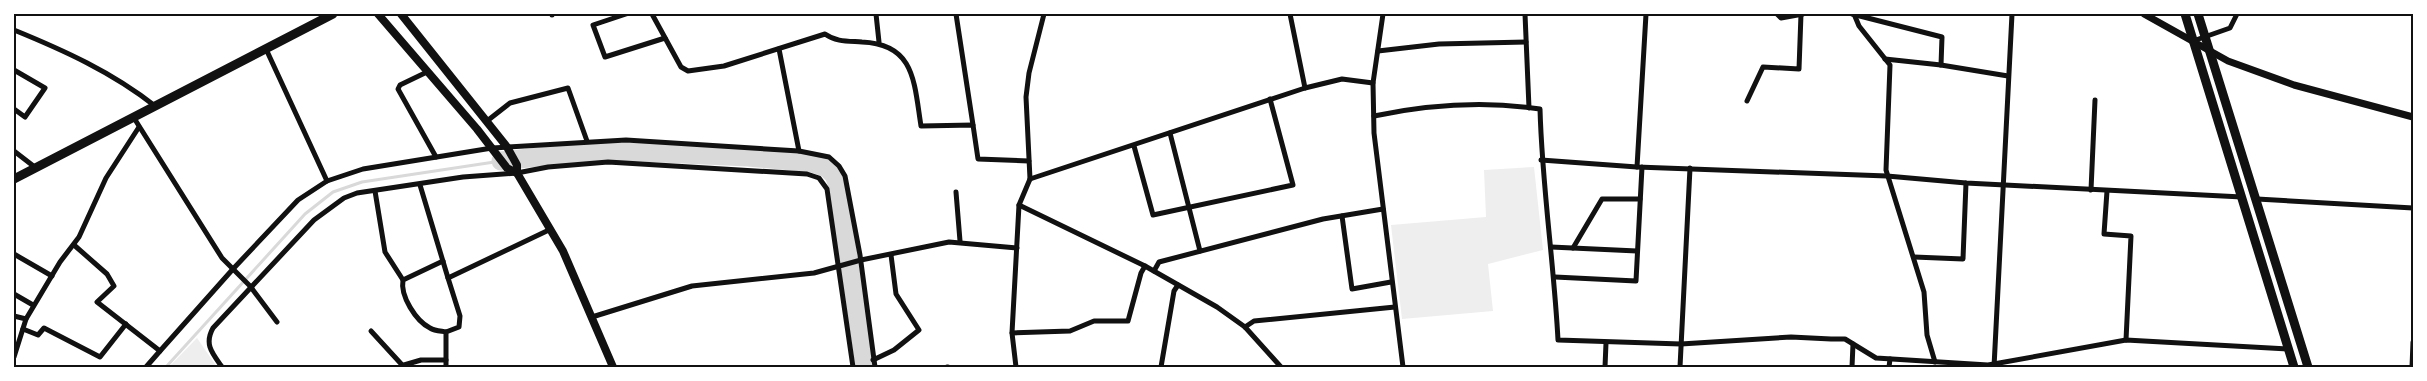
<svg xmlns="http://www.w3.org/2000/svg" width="2427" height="381" font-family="'Source Sans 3',sans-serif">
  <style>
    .green { fill: #eee }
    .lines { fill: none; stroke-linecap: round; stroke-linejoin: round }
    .stream { stroke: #d9d9d9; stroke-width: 3 }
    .river { stroke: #d9d9d9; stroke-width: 19 }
    .minor { stroke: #111; stroke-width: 5 }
    .tertiary { stroke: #111; stroke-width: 7 }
    .secondary { stroke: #111; stroke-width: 8 }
    .primary { stroke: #111; stroke-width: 9 }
    .trunk { stroke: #111; stroke-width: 9 }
    .neatline { fill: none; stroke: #111; stroke-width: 2 }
  </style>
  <rect width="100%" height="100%" fill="#fff"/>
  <!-- green -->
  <g class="green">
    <polygon points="1534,167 1543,250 1488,264 1493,311 1402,319 1391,225 1486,217 1484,170"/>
    <polygon points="197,338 217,367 169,367"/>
  </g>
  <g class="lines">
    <!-- stream -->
    <polyline class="stream" points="166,367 305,214 333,192 362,182 501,161"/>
    <!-- river -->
    <polyline class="river" points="501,161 575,153 639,152 748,157 813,163 827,168 834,175 837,183 865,367"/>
    <!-- minor -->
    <g class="minor">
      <polyline points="552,14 552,15"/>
      <polyline points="626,14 593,25 605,57 665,38"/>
      <path d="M652 14 681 67 688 71 724 66 825 34C836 42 848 41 862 42 915 44 914 82 921 126L973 125 978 159 1029 161"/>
      <polyline points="876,14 879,42"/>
      <polyline points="956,14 973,125"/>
      <polyline points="1290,14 1305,88"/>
      <polyline points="1383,14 1373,83 1374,133 1403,367"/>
      <polyline points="1525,14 1529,108"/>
      <polyline points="1777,14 1781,18 1803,14"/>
      <polyline points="1852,14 1942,37 1941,65"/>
      <polyline points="1854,14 1859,26 1890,65 1886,170 1924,292 1927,335 1935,362"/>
      <path d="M14 30C63 50 112 72 155 106"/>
      <polyline points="2193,41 2230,28 2237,14"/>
      <polyline points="266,49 327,181"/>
      <polyline points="779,49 799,151"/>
      <polyline points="1378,51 1439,44 1526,42"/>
      <polyline points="1885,59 1941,65 2008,76"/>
      <polyline points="14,70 45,88 25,117 14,109"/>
      <polyline points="427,72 400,85 398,89 436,157"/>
      <polyline points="1747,101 1763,67 1799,69 1801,14"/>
      <path d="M1374 116C1427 105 1486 101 1540 109 1542 186 1554 263 1558 340L1681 344 1791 337 1831 339H1845L1876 358 1988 365 2126 340 2288 349"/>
      <polyline points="134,118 222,258 250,286 277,322"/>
      <polyline points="487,121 510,103 568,88 587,141"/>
      <polyline points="1170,133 1200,251"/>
      <polyline points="1134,146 1153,215 1293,185 1270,99"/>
      <polyline points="14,151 36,168"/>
      <polyline points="1541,160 1637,167 1887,176 1966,183 2242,197"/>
      <polyline points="1637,167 1646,14"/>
      <polyline points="1030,179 1026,97 1029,73 1044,14"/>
      <polyline points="420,185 448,278 551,229"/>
      <polyline points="2091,190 2095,100"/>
      <polyline points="375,191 385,252 403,280"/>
      <polyline points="2107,191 2104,234 2131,236 2126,340"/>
      <polyline points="956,192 960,241"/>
      <polyline points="2257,199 2413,208"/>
      <polyline points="1019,205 1145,266 1217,307 1245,327 1281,367"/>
      <polyline points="1342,216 1352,289 1391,282"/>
      <polyline points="74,245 107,274 114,286 97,302 160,351 233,269 298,200 327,181 363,169 492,148 626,140 799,151 829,157 839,166 845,176 860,255 875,367"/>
      <polyline points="1551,247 1637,251"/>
      <polyline points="1573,248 1602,199 1640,199"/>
      <polyline points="14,254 52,276"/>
      <polyline points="1914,257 1963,259 1966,183"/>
      <path d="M443 261 403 280C400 296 416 321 430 328 435 331 441 331 446 332"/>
      <polyline points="1154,271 1159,262 1323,219 1383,209"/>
      <polyline points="1555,277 1636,281 1642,167"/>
      <polyline points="14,294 33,305"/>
      <polyline points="14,316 26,319 14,357"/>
      <polyline points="592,317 692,286 814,273 861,260 949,242 1017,248"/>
      <polyline points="26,319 60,262 79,237 106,178 139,127"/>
      <polyline points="1245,327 1254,321 1395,307"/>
      <polyline points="23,329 38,335 44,328 100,357 126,324"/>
      <polyline points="371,331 404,367"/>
      <polyline points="1012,333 1070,331 1094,321 1128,321 1141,273 1145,266"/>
      <polyline points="873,360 894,350 919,330 896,294 891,255"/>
      <polyline points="404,365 421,360 446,360"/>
      <polyline points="146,367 160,351"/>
      <path d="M222 367C212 353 204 344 213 328L314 220 344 198 357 193 463 177 517 173 548 167 608 162 807 174 819 178 827 189 853 367"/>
      <polyline points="446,367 446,332 459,327 460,316 448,278"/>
      <polyline points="947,367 948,367"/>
      <polyline points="1016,367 1012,333 1019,205 1030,179 1305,88 1342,79 1373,83"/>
      <polyline points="1161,367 1174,291 1178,285"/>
      <polyline points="1605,367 1606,343"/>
      <polyline points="1680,367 1690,168"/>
      <polyline points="1852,367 1853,344"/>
      <polyline points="1889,367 1890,359"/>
      <polyline points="1994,367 2012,14"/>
      <polyline points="2412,367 2413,342"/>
    </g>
    <!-- tertiary -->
    <polyline class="tertiary" points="2144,14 2228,61 2294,85 2413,117"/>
    <!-- secondary -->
    <g class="secondary">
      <polyline points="378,14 477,129 507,168 517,173 563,251 613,367"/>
      <polyline points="401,14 507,147 517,165 517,173"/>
    </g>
    <!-- primary -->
    <polyline class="primary" points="14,179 333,14"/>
    <!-- trunk -->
    <g class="trunk">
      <polyline points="2185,14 2294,367"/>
      <polyline points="2198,14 2308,367"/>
    </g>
  </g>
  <!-- border -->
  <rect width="2427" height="381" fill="none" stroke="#ffffff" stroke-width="30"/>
  <rect x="15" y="15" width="2397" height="351" class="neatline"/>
</svg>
